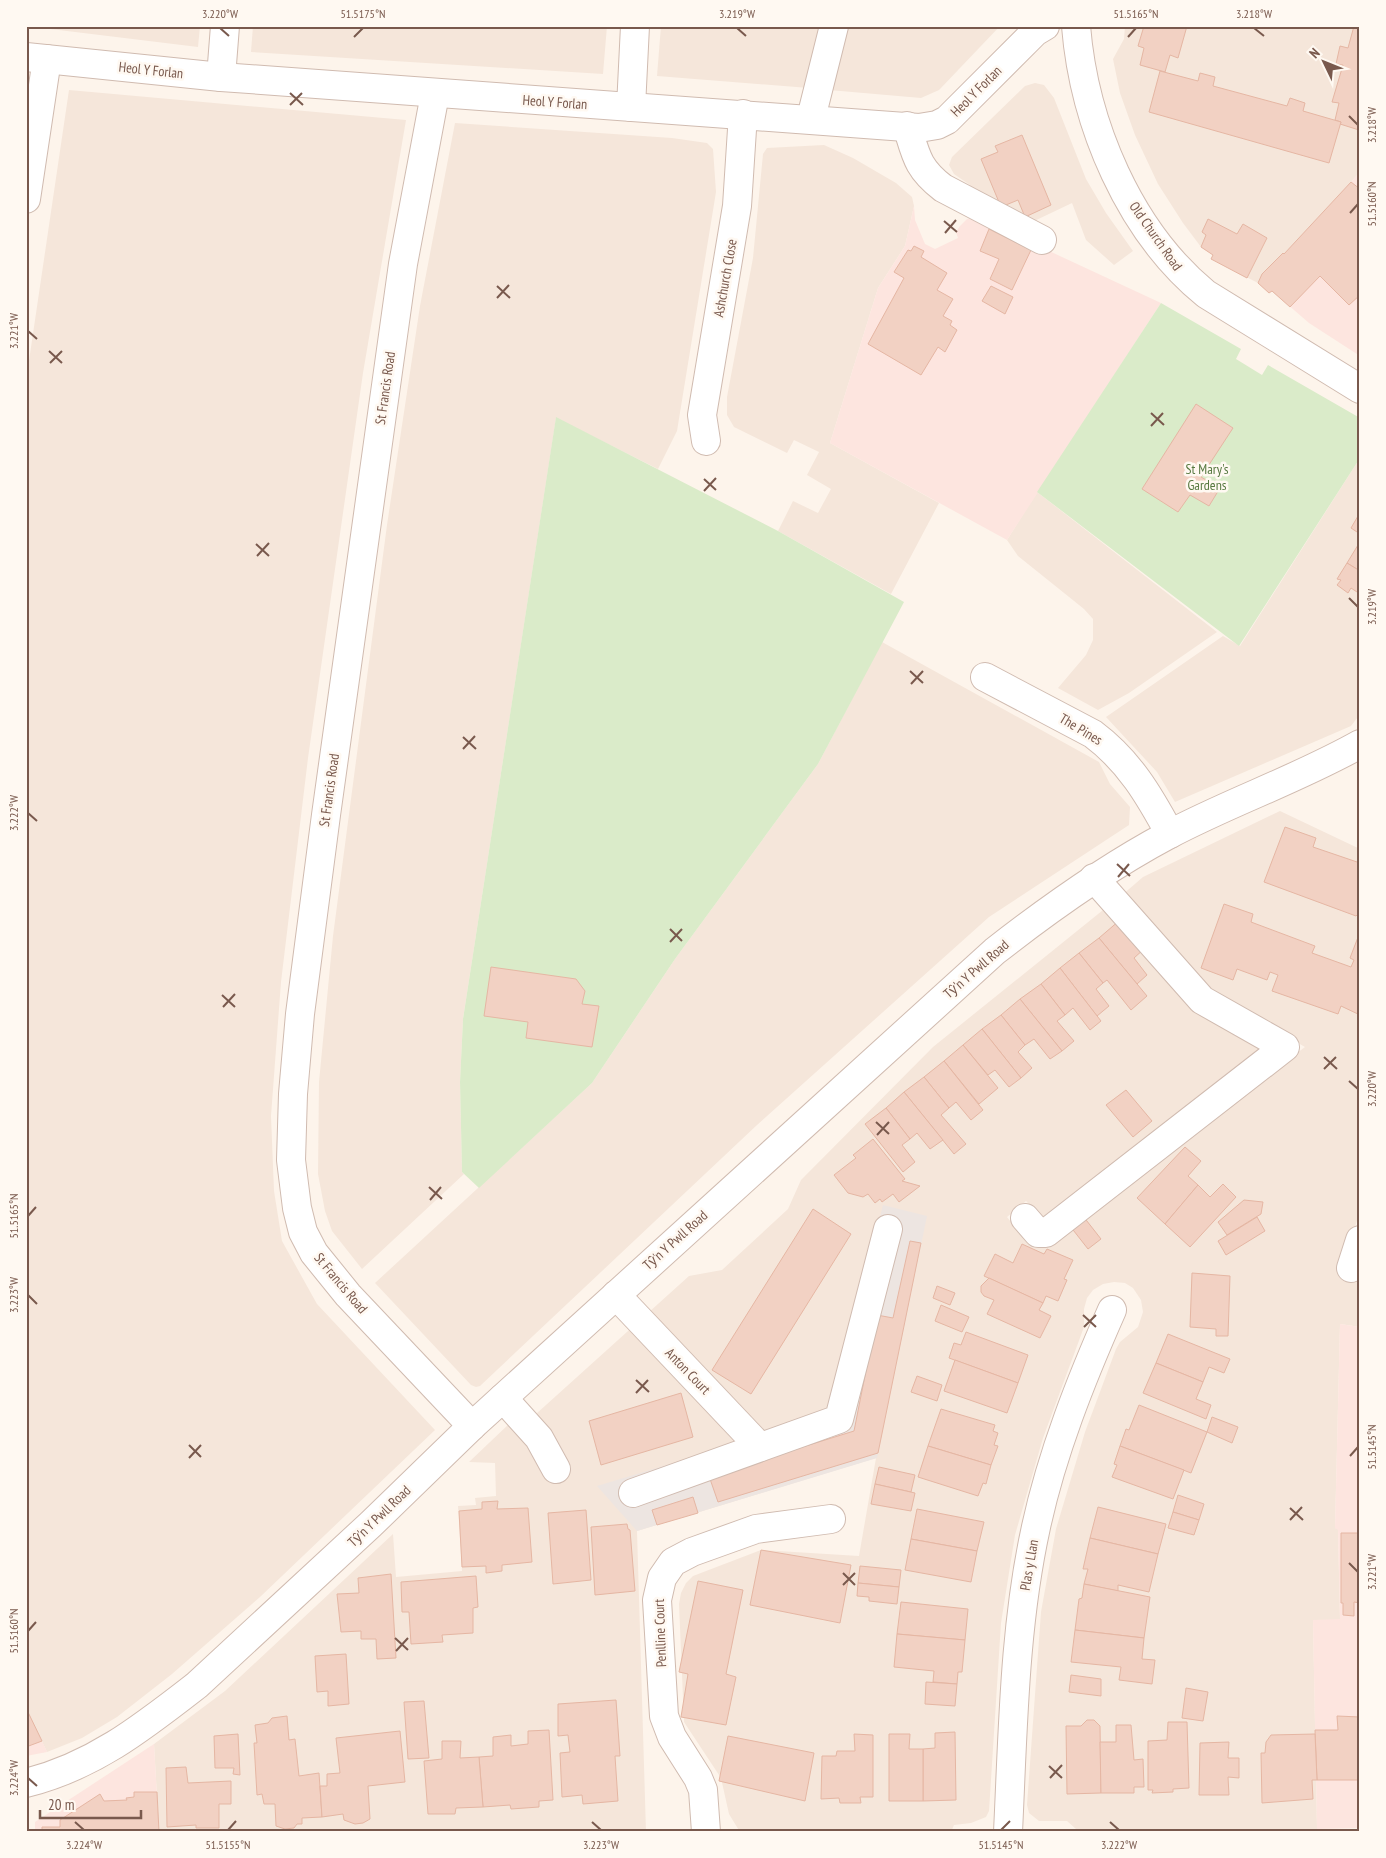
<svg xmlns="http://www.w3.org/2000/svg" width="1386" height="1858" font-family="'PT Sans Narrow',sans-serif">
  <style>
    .residential { fill: #f5e6da }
    .commercial { fill: #fde5df }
    .industrial { fill: #ede5e1 }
    .green { fill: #daebc9 }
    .building { fill: #f2d1c3; stroke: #e5b6a3 }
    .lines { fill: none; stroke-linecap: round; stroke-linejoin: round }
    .minor-casing { stroke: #d0bbb0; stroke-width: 30 }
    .minor { stroke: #fff; stroke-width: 28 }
    .ticks { fill: none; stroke: #79594d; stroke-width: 2 }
    .labels { text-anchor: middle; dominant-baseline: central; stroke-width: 5; stroke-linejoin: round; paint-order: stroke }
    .street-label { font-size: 14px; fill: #79594d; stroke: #fff9f2 }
    .park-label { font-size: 14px; fill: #587941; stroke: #fff9f2 }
    .neatline { fill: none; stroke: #79594d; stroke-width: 2 }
    .ticks-label { font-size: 12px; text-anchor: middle; fill: #79594d }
  </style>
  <rect width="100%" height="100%" fill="#fdf4eb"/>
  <!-- residential -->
  <g class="residential">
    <polygon points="26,26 200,26 198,47"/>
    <polygon points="253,26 607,26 603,74 251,52"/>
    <polygon points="661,26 825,26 809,88 657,76"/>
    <polygon points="846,26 1000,26 939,90 921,98 829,90"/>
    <polygon points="1125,26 1360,26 1360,172 1284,254 1283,253 1262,274 1258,283 1211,259 1213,255 1201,247 1183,223 1158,184 1135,135 1120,93 1113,59 1124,39"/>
    <polygon points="1035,83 1044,85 1054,98 1086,179 1106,213 1133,251 1114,265 1086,240 1072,203 1030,223 969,188 970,185 954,174 949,165 952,157 1025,86"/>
    <polygon points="69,90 406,120 363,373 308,758 281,982 271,1116 274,1191 282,1241 317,1304 435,1430 260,1597 172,1674 117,1717 82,1738 47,1752 26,1708 26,381"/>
    <polygon points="455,123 672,138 707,143 713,149 716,192 677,431 658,469 556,418 463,1019 460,1082 462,1172 464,1174 362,1269 332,1231 325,1211 318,1174 319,1082 333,936 387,525 420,306"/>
    <polygon points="824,145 853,158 896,183 912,197 914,206 905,246 878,288 830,443 939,503 891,594 778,531 793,501 818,513 831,489 807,475 819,452 794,440 787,453 734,427 727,415 727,397 753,258 763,154 767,148"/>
    <polygon points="1360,458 1360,714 1351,726 1175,802 1157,772 1106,717 1223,636 1240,646"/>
    <polygon points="1037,492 1217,632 1129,693 1098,710 1058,688 1086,655 1093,640 1093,619 1084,609 1018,556 1007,540"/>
    <polygon points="882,642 1099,762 1110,784 1130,807 1129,825 989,917 757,1125 480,1386 476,1387 471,1385 375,1283 592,1083 675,959 818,764"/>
    <polygon points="1280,811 1360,849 1360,1211 1340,1275 1358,1281 1360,1278 1360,1327 1340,1324 1335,1528 1338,1529 1340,1620 1313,1620 1317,1829 1148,1831 1076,1829 1067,1821 1039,1821 1029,1813 1027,1805 1041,1612 1056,1529 1085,1432 1116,1349 1120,1342 1138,1327 1143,1312 1141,1300 1133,1288 1125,1283 1114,1282 1103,1284 1093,1290 1087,1298 1084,1309 1084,1327 1043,1438 1015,1535 1001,1623 989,1811 986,1817 971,1823 954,1825 951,1832 740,1832 729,1814 721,1778 684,1722 679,1604 681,1593 686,1583 693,1576 761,1550 859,1556 876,1458 637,1531 646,1832 159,1832 154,1744 225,1691 393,1534 396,1577 462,1571 458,1506 476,1505 475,1498 496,1496 495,1463 469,1462 510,1423 536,1414 689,1276 722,1270 788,1209 801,1180 933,1047 1108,906 1269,1050 1047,1222 1026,1201 1007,1217 1025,1240 1040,1246 1305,1047 1208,991 1121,896 1143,877"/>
  </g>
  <!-- commercial -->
  <g class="commercial">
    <polygon points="1360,172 1360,356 1309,323 1272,291 1269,293 1258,283 1262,274 1283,253 1285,254"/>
    <polygon points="914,206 915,220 925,244 935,249 958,238 956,232 960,226 967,219 976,217 1161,303 1007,540 830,443 878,288 905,246"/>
    <polygon points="1340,1324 1360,1327 1360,1828 1317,1829 1313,1620 1340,1619 1338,1530 1335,1528"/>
    <polygon points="26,1708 42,1741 47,1752 26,1756"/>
    <polygon points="154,1744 159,1832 35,1832 35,1822"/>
  </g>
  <!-- industrial -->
  <polygon class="industrial" points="883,1205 927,1216 877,1458 637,1531 597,1486 823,1418 836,1391"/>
  <!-- green -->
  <g class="green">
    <polygon points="1161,303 1241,349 1236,359 1262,375 1268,365 1360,418 1360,458 1239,646 1037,492"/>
    <polygon points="556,417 778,531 904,602 818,764 675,959 592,1083 479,1188 462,1172 460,1082 463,1019"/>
  </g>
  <!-- building -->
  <g class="building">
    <polygon points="1144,26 1187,26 1178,58 1170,55 1165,72 1140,65 1144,48 1138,46"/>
    <polygon points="1354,26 1360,26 1359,130 1340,124 1341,122 1335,120 1339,103 1332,102 1343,65 1336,64 1340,46 1348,48"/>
    <polygon points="1160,71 1198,81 1200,73 1215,77 1213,86 1287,106 1290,98 1305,103 1303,111 1341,122 1329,163 1149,112"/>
    <polygon points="1022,135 1051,205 1025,217 1018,200 1001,207 981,159 998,152 995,146"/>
    <polygon points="1351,182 1360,189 1360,295 1349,305 1320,276 1290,307 1272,291 1269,293 1258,283 1262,274 1283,253 1284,254"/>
    <polygon points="1208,219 1237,234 1243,224 1267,238 1247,278 1211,259 1213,255 1201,247 1206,235 1202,232"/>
    <polygon points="989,229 1031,250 1012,290 990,279 999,259 980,251"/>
    <polygon points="914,246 924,251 921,257 947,273 937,290 953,299 943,316 952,321 950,325 957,330 945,352 938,347 921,375 868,344 904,278 894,272 908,250 911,251"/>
    <polygon points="991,286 1013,297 1005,314 982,301"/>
    <polygon points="1196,404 1233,428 1201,477 1220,488 1209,506 1190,495 1178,512 1142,489"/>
    <polygon points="1358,516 1360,517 1360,534 1351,528"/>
    <polygon points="1358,545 1360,546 1360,571 1347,563"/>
    <polygon points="1347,563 1360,571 1360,594 1351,588 1348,593 1337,585 1341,580 1337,579"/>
    <polygon points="1285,827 1316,838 1313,847 1360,863 1360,912 1356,916 1264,882"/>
    <polygon points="1224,904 1253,914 1251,922 1315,946 1312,953 1351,967 1354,960 1350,958 1360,932 1360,1015 1341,1006 1338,1014 1272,991 1278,975 1270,972 1267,980 1237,969 1233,980 1201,968"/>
    <polygon points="1120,920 1144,949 1134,958 1147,975 1137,984 1099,938"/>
    <polygon points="1099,938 1147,996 1131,1010 1107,980 1103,983 1079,953"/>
    <polygon points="1079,953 1103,983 1096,989 1109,1006 1097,1016 1060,968"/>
    <polygon points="491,967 576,979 585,991 582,1004 599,1006 592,1047 526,1038 528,1022 484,1016"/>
    <polygon points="1060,968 1101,1021 1090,1030 1073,1008 1065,1015 1041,984"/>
    <polygon points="1041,984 1065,1015 1057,1021 1074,1041 1062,1051 1020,999"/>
    <polygon points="1020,999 1062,1051 1050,1059 1034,1039 1025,1045 1001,1015"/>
    <polygon points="1001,1015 1025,1045 1018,1052 1032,1068 1021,1078 982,1029"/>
    <polygon points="982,1029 1021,1078 1009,1087 995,1070 988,1075 963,1045"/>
    <polygon points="963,1045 998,1088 979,1104 944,1061"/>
    <polygon points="944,1061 983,1110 971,1120 956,1102 949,1108 924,1077"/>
    <polygon points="924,1077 949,1108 941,1115 966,1144 954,1154 904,1092"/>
    <polygon points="1126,1090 1152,1121 1133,1137 1106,1105"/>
    <polygon points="904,1092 943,1140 930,1149 917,1133 910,1139 886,1108"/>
    <polygon points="886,1108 910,1139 902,1145 915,1162 903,1172 865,1124"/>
    <polygon points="873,1139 905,1179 902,1181 920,1186 899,1202 893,1194 882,1202 880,1199 875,1203 868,1194 863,1197 848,1193 834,1175 856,1158 853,1155"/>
    <polygon points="1185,1147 1201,1161 1188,1176 1198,1185 1165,1224 1137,1198"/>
    <polygon points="1223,1184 1236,1197 1190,1247 1165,1224 1198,1185 1210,1197"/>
    <polygon points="1244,1200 1263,1202 1261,1214 1227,1235 1218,1222"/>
    <polygon points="813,1209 851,1234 751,1394 712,1370"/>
    <polygon points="1083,1216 1101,1239 1088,1249 1070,1226"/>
    <polygon points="1257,1217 1265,1231 1226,1255 1218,1241"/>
    <polygon points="910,1241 921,1243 878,1453 718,1502 709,1476 854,1431 877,1315 893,1318"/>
    <polygon points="1022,1244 1044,1254 1047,1249 1073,1260 1064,1279 1067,1280 1058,1301 1046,1296 1043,1303 984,1276 995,1254 1013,1263"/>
    <polygon points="1192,1273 1230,1276 1228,1336 1216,1336 1216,1329 1190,1327"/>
    <polygon points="989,1278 1043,1303 1039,1310 1051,1316 1040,1338 987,1314 994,1300 984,1296 981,1292 981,1286"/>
    <polygon points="937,1286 955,1293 950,1305 933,1298"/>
    <polygon points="941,1305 969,1317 962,1332 935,1321"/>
    <polygon points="966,1332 1028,1355 1018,1383 949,1358 954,1343 961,1345"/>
    <polygon points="1168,1334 1230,1359 1224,1373 1209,1367 1203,1382 1156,1363"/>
    <polygon points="955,1360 1018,1383 1007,1413 944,1391"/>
    <polygon points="1156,1363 1203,1382 1196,1399 1211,1405 1206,1419 1143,1393"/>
    <polygon points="917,1376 942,1385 937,1401 911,1392"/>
    <polygon points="681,1393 693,1437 601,1465 589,1421"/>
    <polygon points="1139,1405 1207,1432 1191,1473 1120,1446 1126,1429 1129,1430"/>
    <polygon points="941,1409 995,1425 993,1431 998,1433 994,1445 998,1446 991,1465 928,1446"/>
    <polygon points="1212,1417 1238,1427 1232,1443 1207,1432"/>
    <polygon points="928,1446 991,1465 986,1484 983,1483 978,1496 918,1477"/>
    <polygon points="1120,1446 1184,1470 1173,1499 1112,1477 1117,1465 1114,1464"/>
    <polygon points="879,1467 915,1475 911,1492 875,1484"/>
    <polygon points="875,1484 915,1493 911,1511 871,1504"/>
    <polygon points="1178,1495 1204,1504 1199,1520 1173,1512"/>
    <polygon points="693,1497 698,1513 657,1525 652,1510"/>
    <polygon points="498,1501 497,1509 528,1508 532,1562 502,1565 502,1571 486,1573 486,1566 462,1567 459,1511 482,1509 482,1502"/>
    <polygon points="1098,1507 1166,1524 1158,1554 1090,1538"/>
    <polygon points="917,1509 984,1522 977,1551 911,1539"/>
    <polygon points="586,1510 591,1580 553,1584 548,1513"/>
    <polygon points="1173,1512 1199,1520 1194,1535 1168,1528"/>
    <polygon points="627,1524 628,1529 630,1530 635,1591 595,1595 591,1527"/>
    <polygon points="1341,1533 1360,1533 1360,1603 1354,1602 1354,1616 1343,1615 1343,1603 1341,1603"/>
    <polygon points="1090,1538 1158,1554 1149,1592 1118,1585 1118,1591 1084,1584 1088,1569 1083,1569"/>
    <polygon points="911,1539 977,1551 971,1582 905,1570"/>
    <polygon points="761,1550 851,1565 840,1623 750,1605"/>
    <polygon points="860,1566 901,1570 899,1587 858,1583"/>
    <polygon points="391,1574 396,1658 377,1659 376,1639 361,1639 361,1631 341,1632 337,1594 359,1593 358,1578"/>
    <polygon points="476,1576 478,1607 473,1608 473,1633 442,1635 443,1642 411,1644 409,1612 402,1612 401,1582"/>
    <polygon points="698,1581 743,1590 726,1674 736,1677 726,1725 681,1717 688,1674 679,1672"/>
    <polygon points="858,1583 899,1587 897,1604 869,1601 869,1597 857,1596"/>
    <polygon points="1084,1584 1150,1597 1144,1638 1075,1630 1079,1599 1082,1598"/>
    <polygon points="901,1602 968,1609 965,1640 897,1634"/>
    <polygon points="1075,1630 1144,1638 1142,1659 1155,1660 1152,1684 1119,1680 1121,1667 1071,1662"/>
    <polygon points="897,1634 965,1640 962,1672 958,1672 957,1684 933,1682 934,1671 894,1667"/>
    <polygon points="346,1654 349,1704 328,1706 328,1691 317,1692 315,1656"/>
    <polygon points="1071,1675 1101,1679 1101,1696 1069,1692"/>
    <polygon points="926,1682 957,1684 955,1706 925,1704"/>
    <polygon points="1186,1688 1208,1692 1203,1721 1182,1718"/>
    <polygon points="616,1700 620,1756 615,1756 618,1801 583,1804 582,1795 562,1797 560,1753 570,1752 568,1735 558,1736 558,1704"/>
    <polygon points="424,1701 429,1758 408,1759 404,1702"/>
    <polygon points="26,1708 42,1741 26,1747"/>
    <polygon points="287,1716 289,1740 295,1739 299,1776 319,1773 322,1817 302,1818 302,1824 297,1824 294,1828 285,1829 276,1826 275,1804 264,1804 262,1794 257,1795 254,1743 257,1743 255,1725 268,1723 272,1718"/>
    <polygon points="1337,1716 1360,1717 1360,1780 1317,1780 1315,1730 1338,1730"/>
    <polygon points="1087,1720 1094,1720 1100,1726 1101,1793 1067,1794 1066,1726 1081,1726"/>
    <polygon points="1168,1722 1187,1722 1189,1788 1173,1789 1173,1792 1152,1793 1153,1790 1148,1790 1148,1741 1167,1740"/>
    <polygon points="1116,1725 1131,1725 1134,1760 1143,1759 1144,1787 1134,1787 1134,1793 1101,1793 1100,1742 1116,1742"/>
    <polygon points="549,1730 553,1800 539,1801 539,1807 511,1809 510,1805 483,1807 479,1757 493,1756 493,1737 511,1735 511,1746 528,1744 528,1731"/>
    <polygon points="400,1731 405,1782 368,1786 370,1819 363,1823 355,1824 344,1820 343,1814 322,1817 320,1786 327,1786 327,1774 340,1773 336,1738"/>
    <polygon points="955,1732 956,1800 923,1801 923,1749 935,1748 935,1733"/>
    <polygon points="238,1734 240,1775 233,1774 234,1768 215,1768 214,1736"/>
    <polygon points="854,1734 873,1735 873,1797 860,1797 861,1803 840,1803 839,1798 821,1799 822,1756 836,1756 837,1751 855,1751"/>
    <polygon points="889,1734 910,1734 909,1749 923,1749 923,1801 889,1801"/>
    <polygon points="1315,1734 1317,1780 1312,1780 1313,1799 1262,1803 1261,1753 1265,1753 1266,1742 1271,1735"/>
    <polygon points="728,1736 814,1753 805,1801 719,1781"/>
    <polygon points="442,1741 461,1741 460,1758 479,1757 483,1807 456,1808 455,1814 428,1814 424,1761 442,1759"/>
    <polygon points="1229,1742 1228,1758 1239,1758 1239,1778 1228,1777 1229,1795 1199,1795 1200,1743"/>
    <polygon points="186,1767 188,1783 231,1781 231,1804 219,1804 219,1828 196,1828 196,1825 167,1827 166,1768"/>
    <polygon points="134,1792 157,1792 159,1832 42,1832 42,1827 60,1827 60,1820 100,1794 104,1801 127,1800 126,1798 134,1797"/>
  </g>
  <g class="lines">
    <defs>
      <g id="minor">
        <path d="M1076 26C1084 124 1129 231 1206 294L1360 389"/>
        <polyline points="26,57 221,77 919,128 937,125 947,120 1035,32 1045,26"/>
        <polyline points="221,77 225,26"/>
        <polyline points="435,94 403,264 326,815 300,1014 293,1094 291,1160 297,1208 303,1232 314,1253 348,1295 472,1426"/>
        <polyline points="631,107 635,26"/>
        <polyline points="811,118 834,26"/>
        <path d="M907 126C916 155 917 168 943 188L1042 240"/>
        <polyline points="26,199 47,59"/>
        <polyline points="706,441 702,415 737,206 743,114"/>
        <path d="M985 677 1093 734C1129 761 1149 795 1170 834"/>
        <polyline points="1025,1218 1038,1233 1046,1233 1285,1047 1202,1000 1094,878"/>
        <polyline points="1351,1268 1360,1240"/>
        <polyline points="616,1295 760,1447"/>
        <polyline points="503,1398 539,1438 556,1469"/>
        <polyline points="633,1493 839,1419 888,1229"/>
        <path d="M26 1783C94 1766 143 1727 197 1685L371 1524 472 1426 995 951C1050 908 1106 868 1168 835 1230 802 1298 779 1360 744"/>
        <polyline points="706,1832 703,1790 698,1778 672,1737 664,1716 657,1600 662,1578 673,1562 692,1552 756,1529 831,1519"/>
        <path d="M1008 1832C1013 1730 1014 1627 1036 1527 1052 1453 1081 1380 1112 1310"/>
      </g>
    </defs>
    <!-- minor casing -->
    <use href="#minor" class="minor-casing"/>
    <!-- minor -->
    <use href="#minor" class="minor"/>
  </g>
  <!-- ticks -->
  <path class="ticks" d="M220 28 229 36M737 28 746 36M1254 28 1264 36M354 37 363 28M1128 37 1136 28M290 93 303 105M290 105 302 93M1349 116 1358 125M1350 213 1358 204M944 221 957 232M945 233 956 220M497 286 510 298M497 298 509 285M28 331 37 339M49 351 62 363M50 363 62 351M1151 413 1164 425M1151 426 1163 413M704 479 716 490M704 491 716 478M256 544 269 556M257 556 269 543M1349 598 1358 607M910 671 923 683M911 684 923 671M463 737 476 749M463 749 475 736M28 813 37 821M1117 864 1130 876M1118 877 1129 864M670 929 682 941M670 942 682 929M222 995 235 1007M223 1007 235 994M1324 1057 1337 1069M1324 1069 1336 1057M1349 1081 1358 1089M876 1122 889 1134M877 1135 889 1122M429 1187 442 1199M430 1200 441 1187M28 1216 36 1207M28 1295 37 1304M1083 1315 1096 1327M1084 1327 1096 1315M636 1380 649 1392M636 1393 648 1380M189 1445 201 1457M1350 1456 1358 1447M189 1458 201 1445M1290 1508 1303 1520M1290 1520 1302 1507M1349 1563 1358 1572M843 1573 855 1585M843 1585 855 1573M28 1631 36 1622M395 1638 408 1650M396 1651 408 1638M1049 1766 1062 1778M28 1778 37 1786M1050 1778 1062 1765M75 1822 84 1830M592 1822 601 1830M1110 1822 1119 1830M228 1830 236 1821M1001 1830 1010 1821"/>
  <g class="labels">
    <!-- street labels -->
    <g class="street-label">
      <text transform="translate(151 70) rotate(6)">Heol Y Forlan</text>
      <text transform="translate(976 91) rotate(-45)">Heol Y Forlan</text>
      <text transform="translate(555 102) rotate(4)">Heol Y Forlan</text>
      <text transform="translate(1156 236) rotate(55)">Old Church Road</text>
      <text transform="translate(725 278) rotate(-80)">Ashchurch Close</text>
      <text transform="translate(385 388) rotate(-82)">St Francis Road</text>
      <text transform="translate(1081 729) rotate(31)">The Pines</text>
      <text transform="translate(329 790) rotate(-82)">St Francis Road</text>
      <text transform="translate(976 969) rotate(-41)">Tŷ'n Y Pwll Road</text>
      <text transform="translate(675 1240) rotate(-42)">Tŷ'n Y Pwll Road</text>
      <text transform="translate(341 1283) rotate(50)">St Francis Road</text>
      <text transform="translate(688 1371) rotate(46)">Anton Court</text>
      <text transform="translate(379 1516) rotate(-44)">Tŷ'n Y Pwll Road</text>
      <text transform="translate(1029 1565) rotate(-80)">Plas y Llan</text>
      <text transform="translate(660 1633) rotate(-92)">Penlline Court</text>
    </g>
    <!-- park labels -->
    <g class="park-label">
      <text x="1207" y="469">St Mary's<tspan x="1207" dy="16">Gardens</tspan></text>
    </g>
  </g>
  <!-- border -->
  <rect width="1386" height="1858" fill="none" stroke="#fff9f2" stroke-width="55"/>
  <!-- north arrow -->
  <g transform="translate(1324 62) rotate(313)" stroke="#fff9f2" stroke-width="4" paint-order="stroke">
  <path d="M0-4L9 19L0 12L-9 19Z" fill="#79594d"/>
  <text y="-8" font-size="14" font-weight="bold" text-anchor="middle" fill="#79594d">N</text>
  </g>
  <!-- scale -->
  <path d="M40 1810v8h101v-8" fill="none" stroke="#79594d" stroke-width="2.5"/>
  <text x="48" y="1810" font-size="15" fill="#79594d" stroke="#fff9f2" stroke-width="4" paint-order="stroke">20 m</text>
  <rect x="28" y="28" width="1330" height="1802" class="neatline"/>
  <g class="ticks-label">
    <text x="220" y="18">3.220°W</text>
    <text x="363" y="18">51.5175°N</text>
    <text x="737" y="18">3.219°W</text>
    <text x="1136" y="18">51.5165°N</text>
    <text x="1254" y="18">3.218°W</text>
    <text transform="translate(1372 125) rotate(-90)" y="4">3.218°W</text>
    <text transform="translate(1372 204) rotate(-90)" y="4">51.5160°N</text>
    <text transform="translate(14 331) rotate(-90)" y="4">3.221°W</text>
    <text transform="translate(1372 607) rotate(-90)" y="4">3.219°W</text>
    <text transform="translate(14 813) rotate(-90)" y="4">3.222°W</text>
    <text transform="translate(1372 1089) rotate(-90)" y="4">3.220°W</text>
    <text transform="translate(14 1216) rotate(-90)" y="4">51.5165°N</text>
    <text transform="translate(14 1295) rotate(-90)" y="4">3.223°W</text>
    <text transform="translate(1372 1447) rotate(-90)" y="4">51.5145°N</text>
    <text transform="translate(1372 1572) rotate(-90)" y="4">3.221°W</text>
    <text transform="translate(14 1631) rotate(-90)" y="4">51.5160°N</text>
    <text transform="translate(14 1778) rotate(-90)" y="4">3.224°W</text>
    <text x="84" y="1849">3.224°W</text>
    <text x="228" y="1849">51.5155°N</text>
    <text x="601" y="1849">3.223°W</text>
    <text x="1001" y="1849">51.5145°N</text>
    <text x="1119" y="1849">3.222°W</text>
  </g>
</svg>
